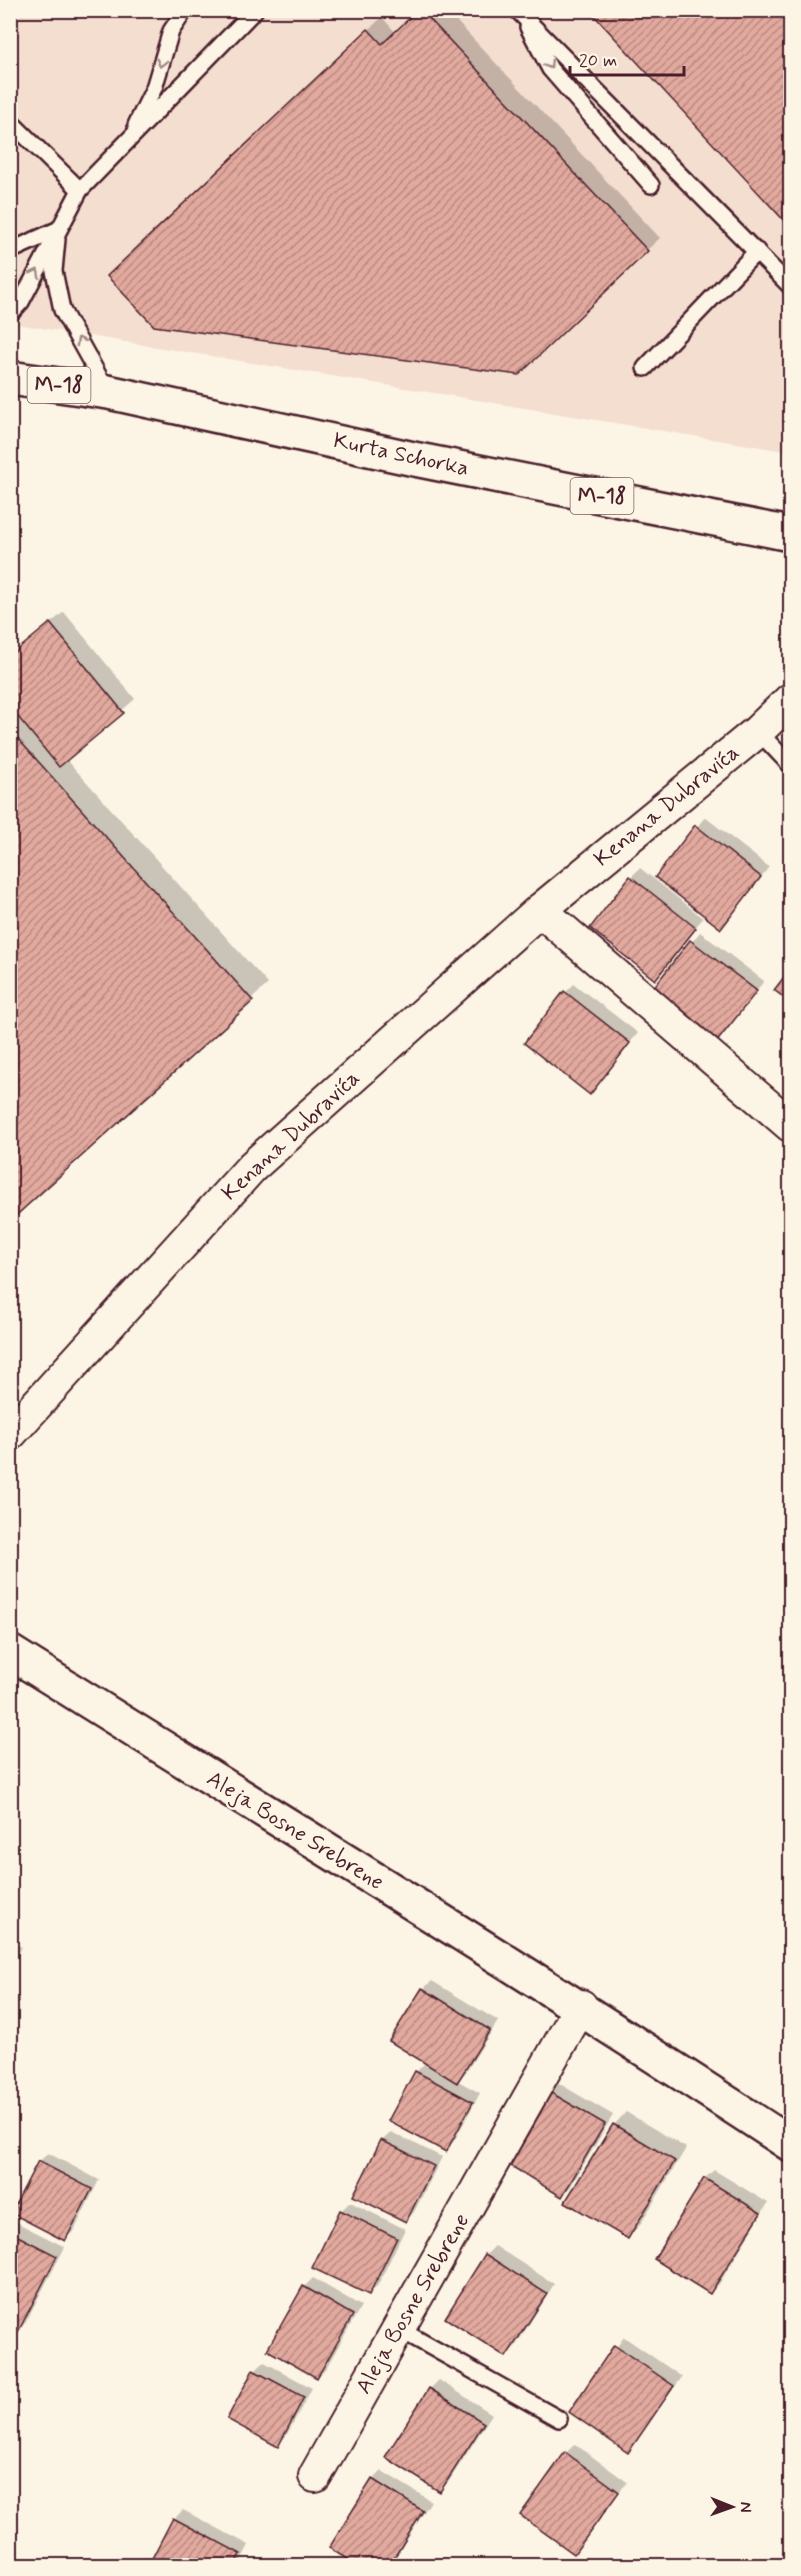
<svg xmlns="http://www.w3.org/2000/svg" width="801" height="2576" font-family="Mynerve,sans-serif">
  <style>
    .built { fill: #f4ded0 }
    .shadow { fill: #0003 }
    .building { fill: url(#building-hatch); stroke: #4a1f2b; stroke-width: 1.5 }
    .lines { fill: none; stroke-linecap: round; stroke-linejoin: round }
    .lane-casing { stroke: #4a1f2b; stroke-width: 20 }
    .street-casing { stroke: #4a1f2b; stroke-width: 36 }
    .secondary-casing { stroke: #4a1f2b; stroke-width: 38 }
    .primary-casing { stroke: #4a1f2b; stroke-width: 38 }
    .lane { stroke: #fcf5e5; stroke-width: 15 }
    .street { stroke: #fcf5e5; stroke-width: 32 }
    .secondary { stroke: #fcf5e5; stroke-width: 33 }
    .primary { stroke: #fcf5e5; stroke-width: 33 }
    .oneway { stroke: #a38a88 }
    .labels { text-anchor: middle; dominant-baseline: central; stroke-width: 4.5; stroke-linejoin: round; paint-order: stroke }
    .shield { fill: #fcf5e5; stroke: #7f5f63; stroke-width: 1.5 }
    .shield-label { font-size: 21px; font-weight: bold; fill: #4a1f2b }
    .street-label { font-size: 22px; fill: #4a1f2b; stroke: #fcf5e5 }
  </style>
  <defs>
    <pattern id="building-hatch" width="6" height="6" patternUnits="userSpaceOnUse" patternTransform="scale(1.5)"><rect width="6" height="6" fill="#e2a99e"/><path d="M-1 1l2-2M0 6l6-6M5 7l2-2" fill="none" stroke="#b98981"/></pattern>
  </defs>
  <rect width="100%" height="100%" fill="#fcf5e5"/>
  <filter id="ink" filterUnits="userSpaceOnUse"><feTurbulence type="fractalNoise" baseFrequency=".0167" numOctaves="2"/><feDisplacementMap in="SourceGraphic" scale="12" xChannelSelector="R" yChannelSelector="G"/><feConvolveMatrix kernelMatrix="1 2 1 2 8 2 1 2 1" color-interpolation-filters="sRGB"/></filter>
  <g filter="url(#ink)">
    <!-- built -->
    <polygon class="built" points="10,11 790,11 790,452 11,323"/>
    <!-- shadow -->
    <g class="shadow">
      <polygon points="419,10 446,10 660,238 647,250 122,264 382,17 396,33"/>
      <polygon points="591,10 790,10 790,225"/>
      <polygon points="64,612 135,699 66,759 268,984 10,1219 10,656"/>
      <polygon points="705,817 769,867 721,927 657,877"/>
      <polygon points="640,868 703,918 655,978 631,877"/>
      <polygon points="700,932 764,981 716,1041 652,992"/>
      <polygon points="574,984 638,1033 590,1093 566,992"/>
      <polygon points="10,1941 22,1947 10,1969"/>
      <polygon points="432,1981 498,2021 466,2072 458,2081 480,2093 454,2141 446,2150 416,2072 426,2062 423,1989"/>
      <polygon points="558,2083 613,2115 571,2186 562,2195 550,2092"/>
      <polygon points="626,2112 686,2148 640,2225 627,2237 614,2125"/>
      <polygon points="391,2132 442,2157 414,2212 406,2221 355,2195 382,2141"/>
      <polygon points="48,2153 99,2180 74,2231 65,2239 39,2162"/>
      <polygon points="714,2170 768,2203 719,2284 710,2292 656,2259 705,2178"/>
      <polygon points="350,2202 405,2229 378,2285 369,2293 341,2211"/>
      <polygon points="10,2219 65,2247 25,2323 17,2332 10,2329"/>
      <polygon points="495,2246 554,2284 515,2347 506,2355 486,2255"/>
      <polygon points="313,2278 361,2306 326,2368 317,2377 304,2287"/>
      <polygon points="624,2337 682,2377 628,2451 571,2411"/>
      <polygon points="264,2362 312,2388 286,2436 277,2445 229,2418 255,2371"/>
      <polygon points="439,2380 492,2414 449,2481 440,2490 387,2456 430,2389"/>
      <polygon points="575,2444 627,2482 574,2552 566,2453"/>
      <polygon points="382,2471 431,2501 390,2566 361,2566 373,2480"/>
      <polygon points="183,2510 249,2545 238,2566 150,2566 174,2519"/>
    </g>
    <!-- building -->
    <g class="building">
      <polygon points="418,10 421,10 648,251 519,375 154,326 107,276 368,29 382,44"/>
      <polygon points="589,10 790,10 790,227"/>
      <polygon points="50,623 124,713 59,767 10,707 10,656"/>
      <polygon points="10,730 253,1001 10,1221"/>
      <polygon points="695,825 761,877 721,929 655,877"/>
      <polygon points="630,876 696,928 655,980 590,928"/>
      <polygon points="690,940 757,991 716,1043 650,992"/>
      <polygon points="790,969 790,1002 774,990"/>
      <polygon points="564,991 630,1043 590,1095 524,1043"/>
      <polygon points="422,1988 490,2030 457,2083 389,2041"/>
      <polygon points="415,2071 473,2102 446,2152 388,2121"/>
      <polygon points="548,2091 605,2124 562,2197 506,2163"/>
      <polygon points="613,2124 675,2161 628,2239 565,2202"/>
      <polygon points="381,2140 434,2166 406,2222 353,2196"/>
      <polygon points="38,2161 92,2189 65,2241 11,2213"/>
      <polygon points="704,2178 761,2213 710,2294 654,2259"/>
      <polygon points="340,2210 397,2238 369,2295 312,2268"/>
      <polygon points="10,2232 57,2256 17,2334 10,2330"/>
      <polygon points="485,2254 547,2294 506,2357 445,2318"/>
      <polygon points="303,2286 353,2315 317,2378 267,2350"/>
      <polygon points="614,2345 674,2386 628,2453 569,2412"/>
      <polygon points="253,2370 304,2397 278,2447 227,2419"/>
      <polygon points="429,2388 484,2423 440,2492 385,2457"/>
      <polygon points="565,2452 619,2492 574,2554 520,2515"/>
      <polygon points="372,2479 423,2511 389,2566 358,2566 329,2548"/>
      <polygon points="173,2518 241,2554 235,2566 148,2566"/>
    </g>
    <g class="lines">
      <defs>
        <g id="lane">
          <polyline points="517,10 790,286"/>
          <polyline points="528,27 550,69 651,185"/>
          <polyline points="10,121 80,190"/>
          <polyline points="136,125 154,88 171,31 185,10"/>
          <polyline points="57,239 54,271 62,310 107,391"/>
          <polyline points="10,251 57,230"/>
          <polyline points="10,314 21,302 80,190 255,10"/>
          <polyline points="645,368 757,251"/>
          <polyline points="758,731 790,765"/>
          <polyline points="399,2329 559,2419"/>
        </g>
        <g id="street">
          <polyline points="540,910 790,1125"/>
          <polyline points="10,1434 252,1167 540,910 758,731 790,700"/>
          <polyline points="315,2476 581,2006"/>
        </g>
        <path id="secondary" d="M10 1652C271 1816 533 1975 790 2144"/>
        <polyline id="primary" points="10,378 108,392 414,459 790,534"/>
      </defs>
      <!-- lane casing -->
      <use href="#lane" class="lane-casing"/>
      <!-- street casing -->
      <use href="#street" class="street-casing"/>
      <!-- secondary casing -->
      <use href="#secondary" class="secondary-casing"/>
      <!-- primary casing -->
      <use href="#primary" class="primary-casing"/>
      <!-- lane -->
      <use href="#lane" class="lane"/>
      <!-- street -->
      <use href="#street" class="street"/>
      <!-- secondary -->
      <use href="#secondary" class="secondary"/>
      <!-- primary -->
      <use href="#primary" class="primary"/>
    </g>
    <!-- one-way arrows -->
    <defs><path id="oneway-chevron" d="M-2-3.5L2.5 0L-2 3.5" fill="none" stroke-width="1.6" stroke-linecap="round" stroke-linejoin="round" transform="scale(1.5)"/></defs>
    <g class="oneway">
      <use href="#oneway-chevron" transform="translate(161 63) rotate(105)"/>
      <use href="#oneway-chevron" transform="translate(549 65) rotate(58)"/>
      <use href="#oneway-chevron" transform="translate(36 273) rotate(-63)"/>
      <use href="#oneway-chevron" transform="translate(80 341) rotate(-119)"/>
    </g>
  </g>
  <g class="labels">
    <!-- shield labels -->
    <g class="shield">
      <rect x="27.5" y="367" width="63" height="36" rx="4.5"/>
      <rect x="570.5" y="478" width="63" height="36" rx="4.5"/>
    </g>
    <g class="shield-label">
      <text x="59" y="385">M-18</text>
      <text x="602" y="496">M-18</text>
    </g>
    <!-- street labels -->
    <g class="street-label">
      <text transform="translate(401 455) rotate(12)">Kurta Schorka</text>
      <text transform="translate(667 806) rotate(-39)">Kenana Dubravića</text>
      <text transform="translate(291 1136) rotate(-43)">Kenana Dubravića</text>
      <text transform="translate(295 1831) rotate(32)">Aleja Bosne Srebrene</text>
      <text transform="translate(413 2304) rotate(-60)">Aleja Bosne Srebrene</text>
    </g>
  </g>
  <!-- margin -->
  <rect width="801" height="2576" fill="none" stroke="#fcf5e5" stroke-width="36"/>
  <rect x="18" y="18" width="765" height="2540" fill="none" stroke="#4a1f2b" stroke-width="2" filter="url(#ink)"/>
  <!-- north arrow -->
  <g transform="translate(732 2507) rotate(91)" stroke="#fcf5e5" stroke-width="4.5" paint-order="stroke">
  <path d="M0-4.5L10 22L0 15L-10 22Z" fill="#4a1f2b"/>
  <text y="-9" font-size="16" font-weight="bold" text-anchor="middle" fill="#4a1f2b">N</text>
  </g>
  <!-- scale -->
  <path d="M570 66v9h114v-9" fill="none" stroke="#4a1f2b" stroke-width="3"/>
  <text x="579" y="66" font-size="18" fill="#4a1f2b" stroke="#fcf5e5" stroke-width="4.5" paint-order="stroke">20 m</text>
</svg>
